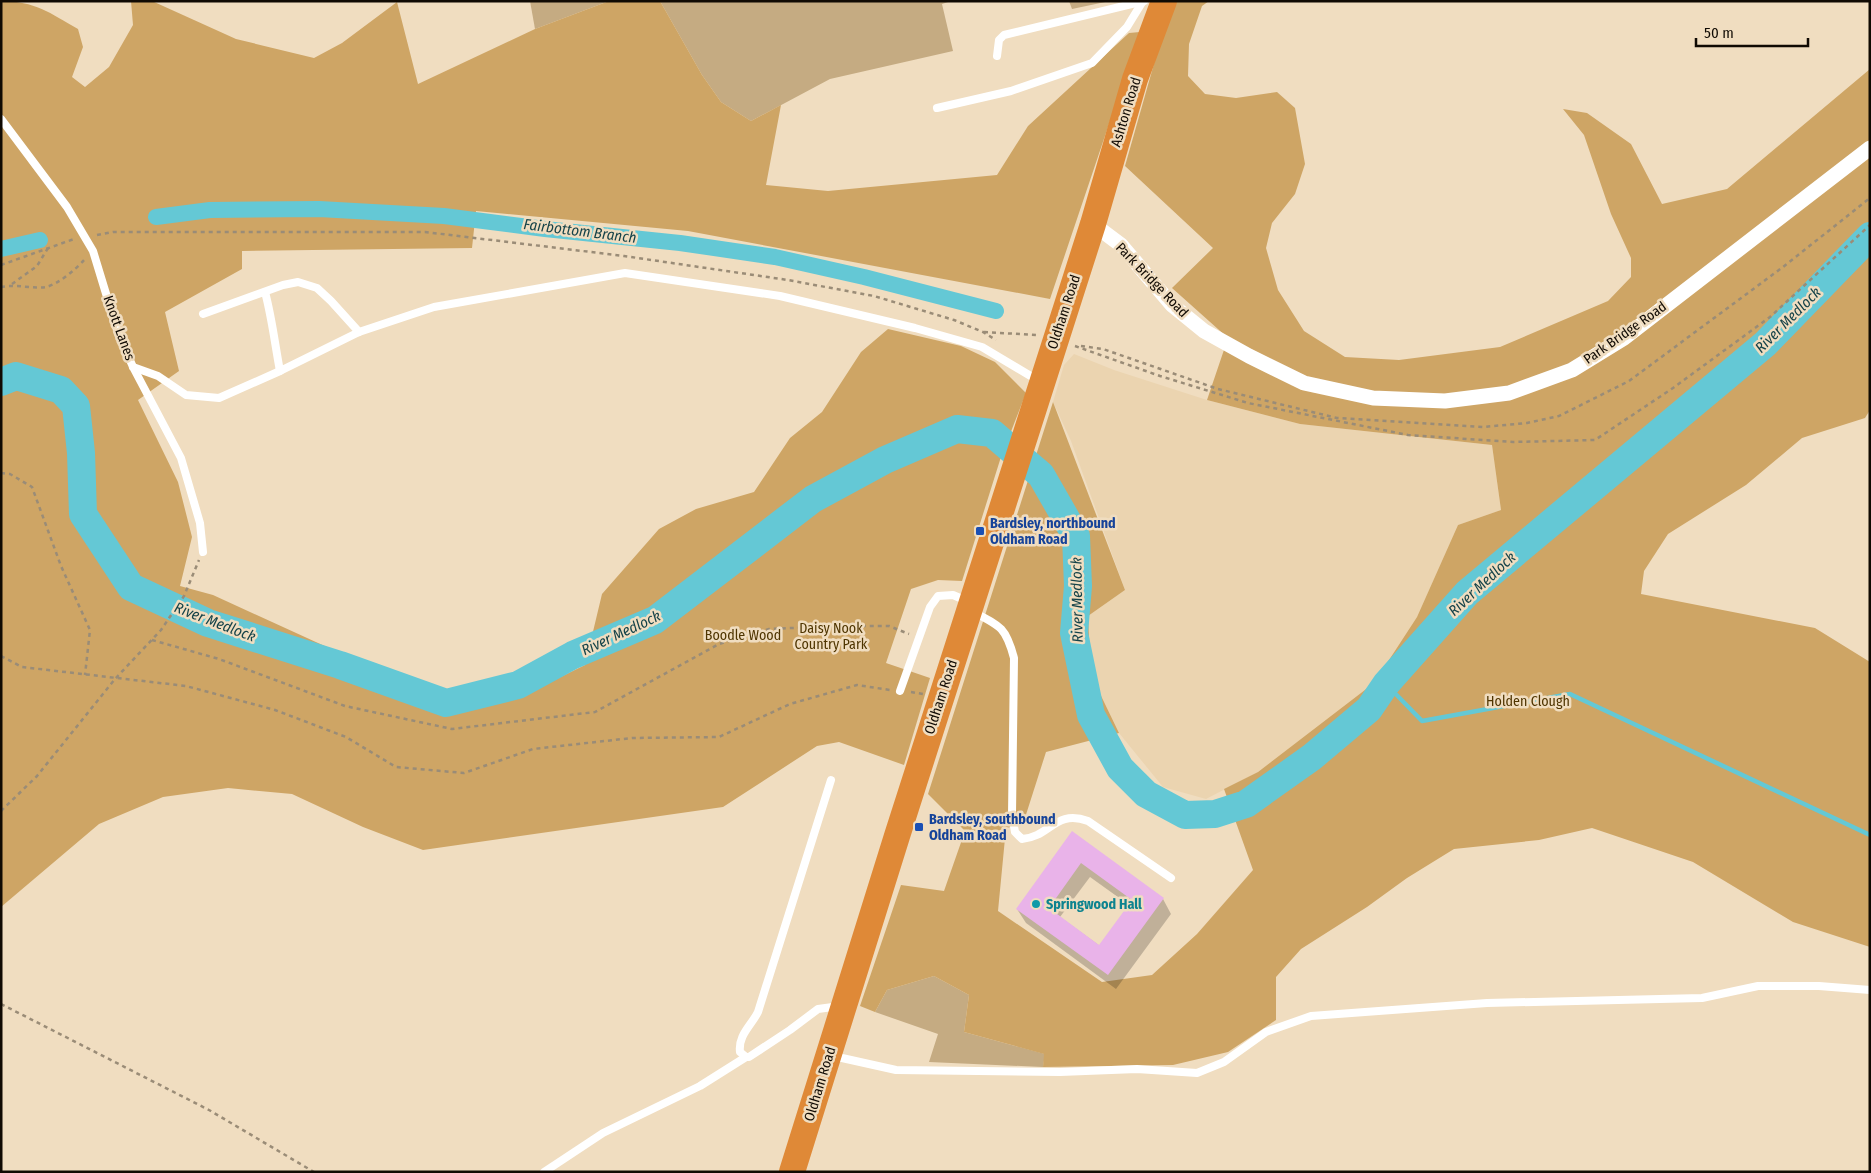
<svg xmlns="http://www.w3.org/2000/svg" width="1871" height="1173" font-family="'Fira Sans Condensed',sans-serif">
  <style>
    .built { fill: #ebd4b0 }
    .green { fill: #c5ab82 }
    .forest { fill: #cea565 }
    .shadow { fill: #0003; fill-rule: evenodd }
    .lines { fill: none; stroke-linecap: round; stroke-linejoin: round }
    .stream { stroke: #64c8d5; stroke-width: 4.5 }
    .canal { stroke: #64c8d5; stroke-width: 16 }
    .river { stroke: #64c8d5; stroke-width: 28 }
    .building { fill: #e9b3e9; fill-rule: evenodd }
    .path { stroke: #9a8c77; stroke-width: 2.5; stroke-dasharray: 4 4; stroke-linecap: butt }
    .lane { stroke: #fff; stroke-width: 8 }
    .street { stroke: #fff; stroke-width: 15 }
    .highway { stroke: #df8937; stroke-width: 26 }
    .transit-dot { fill: #1a4fb4; stroke: #f0ddc0; stroke-width: 2 }
    .culture-dot { fill: #0f9aa8; stroke: #f0ddc0; stroke-width: 2 }
    .labels { text-anchor: middle; dominant-baseline: central; stroke-width: 5; stroke-linejoin: round; paint-order: stroke }
    .street-label { font-size: 14px; fill: #100a03; stroke: #f0ddc0 }
    .transit-label { font-size: 14px; font-weight: bold; fill: #164399; stroke: #f0ddc0; text-anchor: start }
    .park-label { font-size: 14px; fill: #4f3500; stroke: #f0ddc0 }
    .culture-label { font-size: 14px; font-weight: bold; fill: #0d838f; stroke: #f0ddc0; text-anchor: start }
    .water-label { font-size: 15px; font-style: italic; fill: #154349; stroke: #f0ddc0 }
  </style>
  <rect width="100%" height="100%" fill="#f0ddc0"/>
  <!-- built -->
  <polygon class="built" points="1074,354 1114,370 1207,400 1300,424 1492,445 1501,510 1458,525 1417,617 1374,683 1258,772 1206,799 1163,787 1119,733 1091,675 1088,616 1125,590 1071,441 1053,402 1064,365"/>
  <!-- green -->
  <g class="green">
    <polygon points="530,1 609,1 535,29"/>
    <polygon points="660,1 951,1 942,4 953,51 830,79 751,121 721,102 702,75"/>
    <polygon points="1069,1 1110,1 1072,9"/>
    <polygon points="934,976 969,995 964,1032 1045,1054 1043,1067 929,1062 938,1034 875,1012 887,990"/>
  </g>
  <!-- forest -->
  <g class="forest">
    <path d="M1 1C35 1 50 13 78 29L83 47 72 77 85 87 109 67 133 25 131 1H152L236 39 314 58 342 43 397 2 418 84 535 29 609 1H660L702 75 721 102 751 121 781 105 766 185 828 191 997 175 1028 126 1129 33 1140 32 1050 299 688 231 476 211 472 248 242 251V269L165 312 179 371 138 400 178 482 192 537 180 586 213 595 364 664 359 684 453 714 526 694 585 665 602 594 659 529 696 509 754 492 790 438 822 412 861 352 888 329 961 346 995 362 1026 393 1000 460 962 581 938 580 911 589 886 663 930 678 904 765 839 742 817 746 723 807 423 850 363 827 292 794 228 788 163 797 99 824 1 907Z"/>
    <polygon points="1176,1 1209,1 1202,6 1189,44 1188,76 1205,94 1236,98 1277,92 1295,108 1305,164 1295,194 1272,223 1266,248 1278,290 1304,331 1345,357 1399,360 1500,347 1608,301 1631,277 1631,258 1611,214 1584,135 1563,109 1587,113 1631,144 1662,204 1727,189 1870,69 1870,410 1865,418 1802,438 1746,485 1668,534 1644,571 1641,594 1815,628 1870,662 1870,947 1793,922 1693,862 1592,828 1539,840 1454,849 1407,878 1367,907 1301,949 1276,977 1276,1020 1228,1052 1173,1065 1043,1067 1044,1054 964,1032 969,995 934,976 887,990 875,1012 860,1006 901,885 944,891 965,831 928,794 1053,402 1125,590 1088,616 1091,675 1119,733 1046,752 1023,824 1006,828 998,911 1102,982 1152,975 1197,934 1253,870 1224,789 1258,772 1374,683 1417,617 1458,525 1501,510 1492,445 1300,424 1207,400 1228,338 1172,288 1213,248 1125,166 1163,32"/>
  </g>
  <!-- shadow -->
  <path class="shadow" d="M1072 833 1163 899 1171 914 1116 989 1026 923 1017 909ZM1090 877 1129 905 1100 946 1060 917Z"/>
  <g class="lines">
    <!-- stream -->
    <polyline class="stream" points="1386,684 1422,721 1570,694 1870,835"/>
    <!-- canal -->
    <g class="canal">
      <polyline points="156,217 210,210 319,209 444,216 545,229 680,243 775,257 864,277 996,311"/>
      <polyline points="1,249 40,240"/>
    </g>
    <!-- river -->
    <polyline class="river" points="1,382 16,376 61,390 76,406 81,453 83,514 131,587 208,623 340,665 446,703 518,685 573,655 655,620 813,499 885,460 957,429 992,433 1041,475 1076,536 1078,586 1074,633 1091,715 1120,768 1146,794 1185,815 1215,814 1246,804 1312,757 1369,709 1386,684 1467,593 1765,344 1870,236"/>
  </g>
  <!-- building -->
  <path class="building" d="M1072 831 1164 898 1108 975 1016 909ZM1081 863 1132 900 1099 945 1049 908Z"/>
  <g class="lines">
    <!-- path -->
    <g class="path">
      <polyline points="97,235 113,232 425,232 624,256 788,280 874,296 954,320 983,332 996,340"/>
      <polyline points="1,265 74,239"/>
      <polyline points="12,284 37,266 48,248"/>
      <path d="M1 287C17 284 33 289 46 287 59 284 76 269 85 259"/>
      <polyline points="984,332 1036,335"/>
      <polyline points="1075,346 1160,376 1248,403 1408,435 1513,442 1595,440 1673,388 1770,317 1870,225"/>
      <polyline points="1081,346 1103,349 1218,389 1337,418 1483,427 1527,423 1559,416 1629,381 1783,267 1870,198"/>
      <polyline points="1,473 10,474 32,487 61,566 90,630 85,675"/>
      <polyline points="152,640 219,659 345,706 452,729 595,712 719,644 769,629 838,626 889,626 909,634"/>
      <polyline points="1,656 22,667 186,686 275,710 346,737 396,767 464,773 533,749 632,738 719,737 790,704 857,685 890,690"/>
      <polyline points="911,692 923,694"/>
      <polyline points="1,811 37,776 115,679 161,630 184,596 199,560"/>
      <polyline points="1,1004 209,1110 314,1172"/>
    </g>
    <!-- lane -->
    <g class="lane">
      <polyline points="997,56 999,40 1004,35 1144,1"/>
      <polyline points="937,108 1011,91 1092,63 1127,27 1143,1"/>
      <polyline points="1,119 67,207 93,251 118,333 133,367 181,458 200,523 203,552"/>
      <path d="M265 292C272 318 275 345 280 371"/>
      <polyline points="203,314 283,285 298,282 317,288 331,301 359,332"/>
      <polyline points="133,367 158,376 186,395 219,398 280,371 359,332 434,307 625,273 780,296 915,328 982,347 1039,381"/>
      <path d="M973 612C1001 626 1006 628 1014 658L1012 815 1015 832 1022 839C1050 837 1055 809 1088 821L1171 878"/>
      <polyline points="900,691 930,607 938,596 953,595 967,601"/>
      <path d="M831 780 758 1012C751 1026 738 1035 740 1052L746 1057H749L790 1030 818 1009 840 1006"/>
      <polyline points="833,1056 896,1070 1060,1072 1137,1069 1197,1073 1224,1062 1266,1032 1311,1016 1487,1003 1702,998 1758,986 1819,986 1870,990"/>
      <polyline points="544,1172 603,1133 700,1086 746,1057"/>
    </g>
    <!-- street -->
    <polyline class="street" points="1093,224 1121,245 1172,305 1204,331 1249,356 1304,383 1373,398 1445,401 1509,393 1572,370 1624,338 1870,148"/>
    <!-- highway -->
    <polyline class="highway" points="792,1172 897,836 1093,224 1135,79 1164,1"/>
  </g>
  <!-- markers -->
  <g class="transit-dot">
    <rect x="975" y="526" width="10" height="10" rx="2.5"/>
    <rect x="914" y="822" width="10" height="10" rx="2.5"/>
  </g>
  <circle class="culture-dot" cx="1036" cy="904" r="5"/>
  <g class="labels">
    <!-- street labels -->
    <g class="street-label">
      <text transform="translate(1126 112) rotate(-73)">Ashton Road</text>
      <text transform="translate(1152 280) rotate(46)">Park Bridge Road</text>
      <text transform="translate(1064 312) rotate(-72)">Oldham Road</text>
      <text transform="translate(119 328) rotate(70)">Knott Lanes</text>
      <text transform="translate(1625 333) rotate(-35)">Park Bridge Road</text>
      <text transform="translate(941 697) rotate(-72)">Oldham Road</text>
      <text transform="translate(820 1084) rotate(-73)">Oldham Road</text>
    </g>
    <!-- transit labels -->
    <g class="transit-label">
      <text x="990" y="523">Bardsley, northbound<tspan x="990" dy="16">Oldham Road</tspan></text>
      <text x="929" y="819">Bardsley, southbound<tspan x="929" dy="16">Oldham Road</tspan></text>
    </g>
    <!-- park labels -->
    <g class="park-label">
      <text x="831" y="628">Daisy Nook<tspan x="831" dy="16">Country Park</tspan></text>
      <text x="743" y="635">Boodle Wood</text>
      <text x="1528" y="701">Holden Clough</text>
    </g>
    <!-- culture labels -->
    <g class="culture-label">
      <text x="1046" y="904">Springwood Hall</text>
    </g>
    <!-- water labels -->
    <g class="water-label">
      <text transform="translate(580 231) rotate(7)">Fairbottom Branch</text>
      <text transform="translate(1788 320) rotate(-45)">River Medlock</text>
      <text transform="translate(1482 584) rotate(-43)">River Medlock</text>
      <text transform="translate(1077 600) rotate(-91)">River Medlock</text>
      <text transform="translate(215 622) rotate(21)">River Medlock</text>
      <text transform="translate(621 633) rotate(-25)">River Medlock</text>
    </g>
  </g>
  <!-- border -->
  <rect width="1871" height="1173" fill="none" stroke="#100a03" stroke-width="5"/>
  <!-- scale -->
  <path d="M1696 38v8h112v-8" fill="none" stroke="#100a03" stroke-width="2.5"/>
  <text x="1704" y="38" font-size="15" fill="#100a03" stroke="#f0ddc0" stroke-width="4" paint-order="stroke">50 m</text>
</svg>
